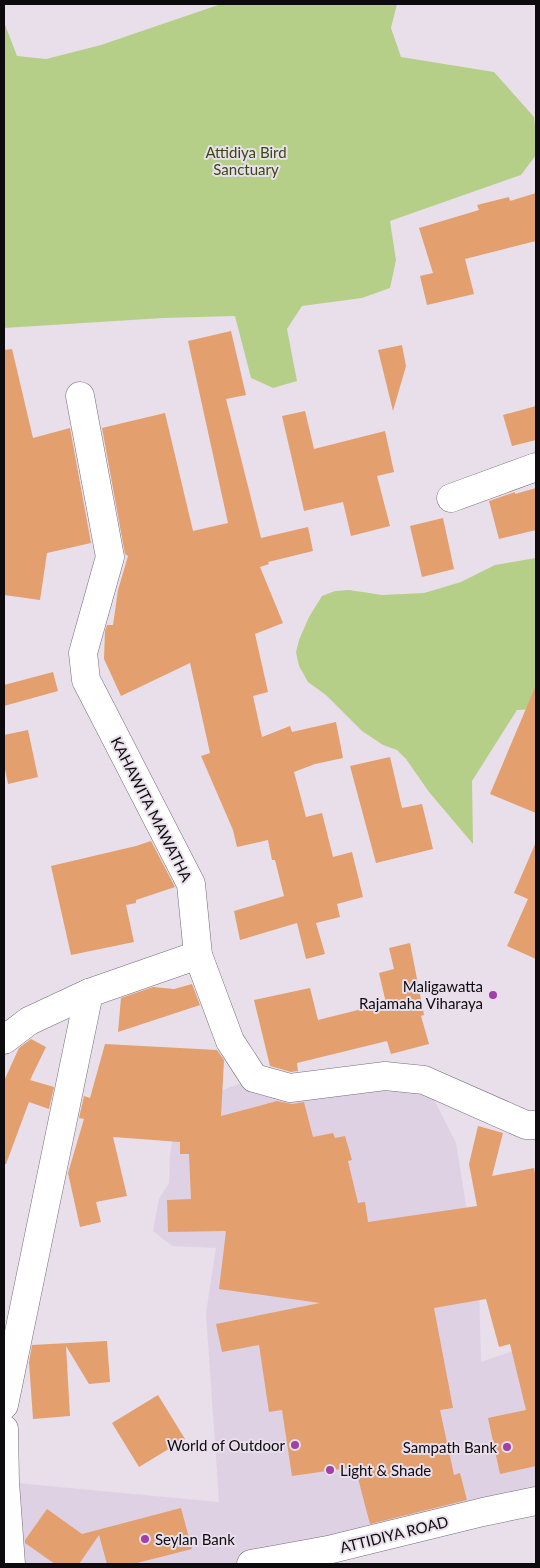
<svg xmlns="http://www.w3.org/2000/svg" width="540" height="1568" font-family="Lato,sans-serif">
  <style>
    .built { fill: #ded1e3 }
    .green { fill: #b6cf88 }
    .building { fill: #e39f6d }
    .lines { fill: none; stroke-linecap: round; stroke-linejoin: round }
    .minor-casing { stroke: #756d78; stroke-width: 29 }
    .primary-casing { stroke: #756d78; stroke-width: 29 }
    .minor { stroke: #fff; stroke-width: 28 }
    .primary { stroke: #fff; stroke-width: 28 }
    .poi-dot { fill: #9f41a9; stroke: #e8dfeb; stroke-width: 2 }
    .labels { text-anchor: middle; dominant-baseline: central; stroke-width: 4; stroke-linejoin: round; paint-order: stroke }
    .park-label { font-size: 15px; fill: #384811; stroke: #e8dfeb }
    .street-label { font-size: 15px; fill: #0e0b0f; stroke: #e8dfeb }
    .poi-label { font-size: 15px; fill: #0e0b0f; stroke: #e8dfeb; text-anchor: end }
  </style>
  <rect width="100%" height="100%" fill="#e8dfeb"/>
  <!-- built -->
  <polygon class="built" points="254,1078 424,1080 456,1143 479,1285 481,1362 536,1343 536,1501 251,1564 4,1564 5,1482 219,1502 206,1313 216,1248 172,1246 153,1231 159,1199 169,1183 170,1156 174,1127 207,1096"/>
  <!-- green -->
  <g class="green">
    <polygon points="221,4 397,4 391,28 401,57 494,72 534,117 536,135 536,155 521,175 390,221 396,260 390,288 362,298 302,306 287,329 297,381 273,388 251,378 235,316 163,318 4,328 4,22 17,56 46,59 101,45"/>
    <polygon points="536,558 536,709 517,710 472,781 473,844 429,792 406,759 397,750 383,745 362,731 326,695 308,682 299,666 296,652 299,640 309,617 322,596 335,591 349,590 382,595 424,593 461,582 495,565"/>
  </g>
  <!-- building -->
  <g class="building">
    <polygon points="536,193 536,241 465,259 474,294 427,305 420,276 433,273 419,228 479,210 477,205 509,197 510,201"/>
    <polygon points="231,331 246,395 226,399 261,538 308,527 313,551 268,562 269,564 260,567 283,623 255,634 268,692 253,696 262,737 290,726 292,732 336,722 343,758 315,764 294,772 306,817 322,813 333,857 352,852 363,897 337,904 340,917 316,923 325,954 306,959 297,923 240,940 234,911 284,896 275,860 272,860 268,840 237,847 233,830 201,756 210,753 190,663 121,696 104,659 105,631 107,625 113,625 118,590 128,556 125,554 102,428 165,413 193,531 228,523 188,341"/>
    <polygon points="402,345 406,366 393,411 378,350"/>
    <polygon points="12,349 33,438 70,428 91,543 47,553 40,600 4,595 4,350"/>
    <polygon points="536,406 536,440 512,446 503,415"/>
    <polygon points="305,411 314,449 385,431 394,472 377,476 390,526 351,536 343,502 304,511 282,416"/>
    <polygon points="536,488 536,530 499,539 489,501 515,492 515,494"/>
    <polygon points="443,518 454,569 422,577 410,526"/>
    <polygon points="53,672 58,691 4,706 4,685"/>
    <polygon points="536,685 536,813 490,794"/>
    <polygon points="28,730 38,777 8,784 4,764 4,735"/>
    <polygon points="390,757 402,808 422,804 433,849 376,863 350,766"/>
    <polygon points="151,841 175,887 136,900 136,903 126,905 134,942 71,955 51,866 136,846"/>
    <polygon points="536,842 536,959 507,946 528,899 514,893"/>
    <polygon points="410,943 424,1015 421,1016 429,1044 391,1054 387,1041 297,1063 298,1071 291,1072 270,1066 254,1000 310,988 318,1020 386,1003 379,973 394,969 389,948"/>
    <polygon points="192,984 200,1005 118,1032 121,998 153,987 174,989"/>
    <polygon points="31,1039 46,1047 30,1080 54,1087 49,1109 29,1102 6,1164 4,1164 4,1081 19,1048"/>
    <polygon points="105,1044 217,1050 224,1060 221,1116 277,1101 292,1104 304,1102 313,1137 333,1133 335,1138 345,1136 352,1160 348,1161 358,1203 365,1202 368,1222 477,1206 469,1164 478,1126 503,1133 492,1176 534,1168 536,1179 536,1466 500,1474 488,1418 526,1410 510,1344 499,1347 486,1299 434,1308 453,1408 440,1410 454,1475 460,1473 467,1500 370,1524 355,1467 292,1476 282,1410 269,1412 259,1345 222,1352 216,1324 320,1303 219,1289 226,1231 168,1232 167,1200 191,1199 189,1154 180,1154 180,1142 113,1137 127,1196 96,1202 101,1222 80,1227 68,1173 84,1119 79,1118 84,1096 90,1098"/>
    <polygon points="107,1341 110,1382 89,1384 66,1346 70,1416 33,1419 29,1362 32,1345"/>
    <polygon points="158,1395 185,1439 139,1467 112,1423"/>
    <polygon points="181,1508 192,1549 133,1564 107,1564 99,1535 79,1564 55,1564 25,1543 25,1540 47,1509 82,1534"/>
  </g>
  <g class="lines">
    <defs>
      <g id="minor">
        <polyline points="80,396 110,557 83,653 86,680 191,884 198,955 230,1041 254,1078 290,1088 385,1076 424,1080 526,1125 536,1125"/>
        <polyline points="451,498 536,467"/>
        <polyline points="4,1040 29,1021 89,993 198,955"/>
        <polyline points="4,1405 89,993"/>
        <polyline points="4,1429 5,1482 11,1564"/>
      </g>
      <polyline id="primary" points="251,1564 328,1550 483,1512 536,1501"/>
    </defs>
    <!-- minor casing -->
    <use href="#minor" class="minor-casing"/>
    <!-- primary casing -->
    <use href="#primary" class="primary-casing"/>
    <!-- minor -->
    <use href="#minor" class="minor"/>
    <!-- primary -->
    <use href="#primary" class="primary"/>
  </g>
  <!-- markers -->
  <g class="poi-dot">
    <circle cx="493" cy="995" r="5"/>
    <circle cx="295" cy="1445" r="5"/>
    <circle cx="507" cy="1447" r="5"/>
    <circle cx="330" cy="1470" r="5"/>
    <circle cx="145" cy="1539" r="5"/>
  </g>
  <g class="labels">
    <!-- park labels -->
    <g class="park-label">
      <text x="246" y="152">Attidiya Bird<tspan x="246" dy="17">Sanctuary</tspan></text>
    </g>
    <!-- street labels -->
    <g class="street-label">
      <text transform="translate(152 809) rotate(63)">KAHAWITA MAWATHA</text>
      <text transform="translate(394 1534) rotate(-14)">ATTIDIYA ROAD</text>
    </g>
    <!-- poi labels -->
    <g class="poi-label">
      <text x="483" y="986">Maligawatta<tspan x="483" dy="17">Rajamaha Viharaya</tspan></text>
      <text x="285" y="1445">World of Outdoor</text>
      <text x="497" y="1447">Sampath Bank</text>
      <text x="340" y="1470" text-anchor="start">Light &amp; Shade</text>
      <text x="155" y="1539" text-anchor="start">Seylan Bank</text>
    </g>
  </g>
  <!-- border -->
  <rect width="540" height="1568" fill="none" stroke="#0e0b0f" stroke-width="10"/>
</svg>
